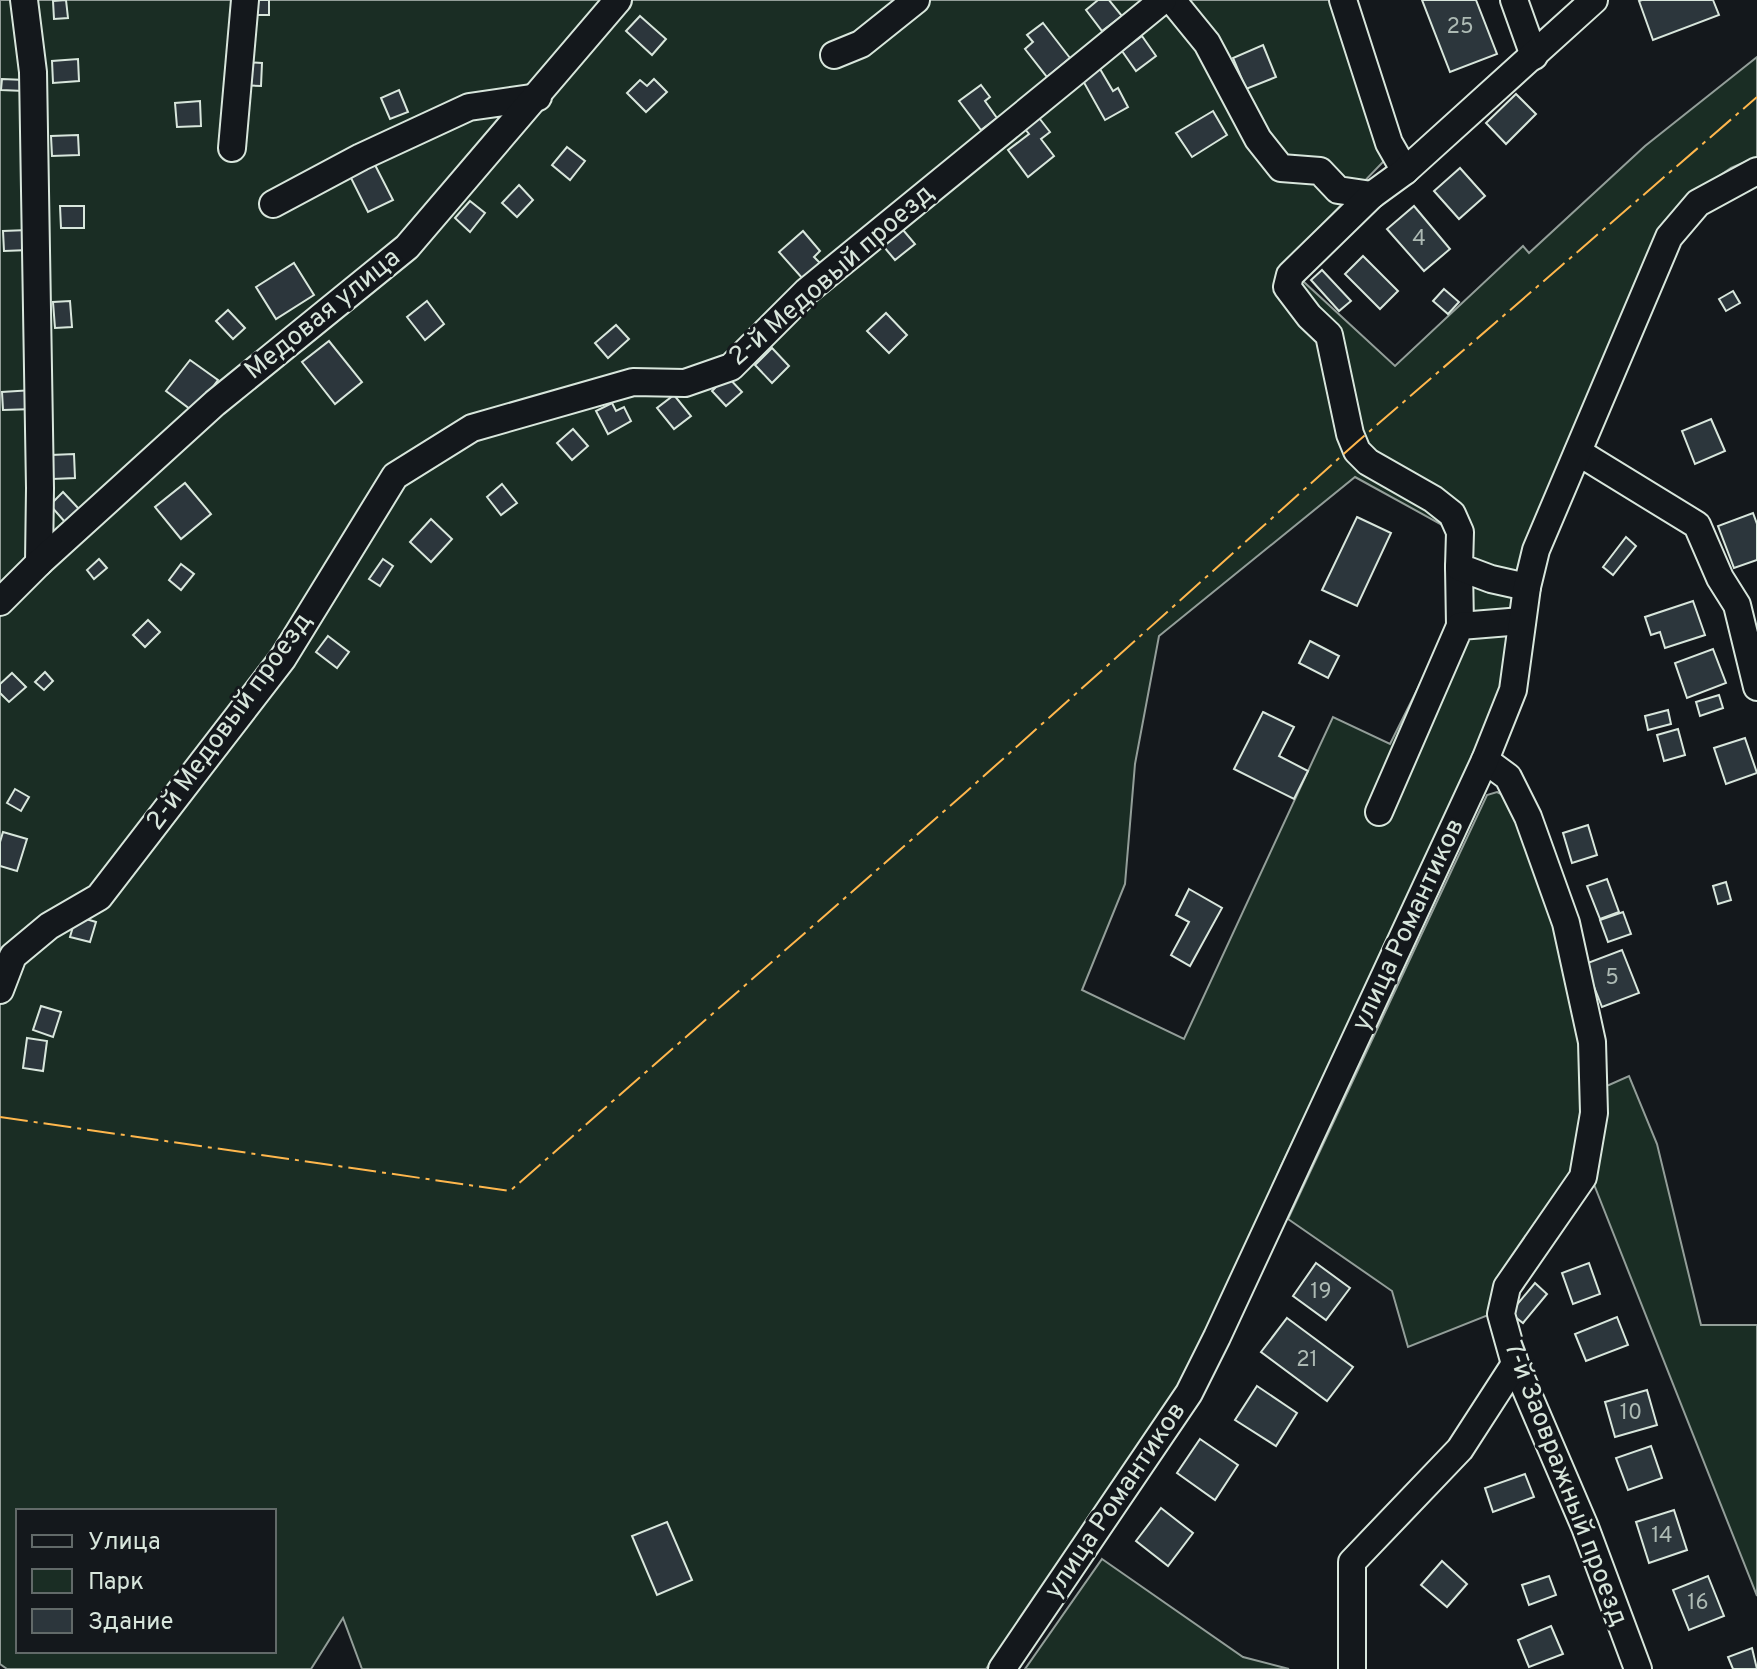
<svg xmlns="http://www.w3.org/2000/svg" width="1757" height="1669" font-family="Overpass,sans-serif">
  <style>
    .green { fill: #1a2d24; stroke: #939e99; stroke-width: 2; fill-rule: evenodd }
    .building { fill: #2c363c; stroke: #d8e6dc; stroke-width: 2 }
    .lines { fill: none; stroke-linecap: round; stroke-linejoin: round }
    .minor-casing { stroke: #d8e6dc; stroke-width: 30 }
    .minor { stroke: #14181c; stroke-width: 26 }
    .power { stroke: #ffb74d; stroke-width: 2; stroke-dasharray: 28 6 4 6; stroke-linecap: butt }
    .labels { text-anchor: middle; dominant-baseline: central; stroke-width: 6; stroke-linejoin: round; paint-order: stroke }
    .number-label { font-size: 22px; fill: #adbab4 }
    .street-label { font-size: 26px; fill: #d8e6dc; stroke: #14181c }
  </style>
  <rect width="100%" height="100%" fill="#14181c"/>
  <!-- green -->
  <g class="green">
    <path d="M0 0H1333L1384 161 1287 261 1304 282 1395 366 1523 246 1529 253 1645 146 1757 57V157L1731 168 1698 191 1529 547 1494 721 1282 1164 1211 1327 1181 1387 986 1669H362L343 1618 311 1669H7L0 1664ZM1355 477 1455 532 1449 626 1390 744 1333 717 1184 1039 1082 990 1125 884 1135 764 1159 636ZM18 1511H274V1651H18Z"/>
    <polygon points="1497,792 1507,797 1562,927 1586,1090 1609,1085 1629,1076 1657,1144 1701,1325 1757,1325 1757,1596 1593,1182 1496,1312 1408,1347 1392,1291 1288,1219 1487,795"/>
    <polygon points="1102,1559 1243,1657 1289,1669 1025,1669"/>
  </g>
  <!-- building -->
  <g class="building">
    <polygon points="66,0 68,18 54,19 53,1"/>
    <polygon points="257,0 269,0 269,15 256,15"/>
    <polygon points="1098,0 1109,0 1122,16 1102,31 1086,10"/>
    <polygon points="1422,0 1476,0 1497,54 1450,72"/>
    <polygon points="1642,0 1713,0 1719,15 1653,40 1639,1"/>
    <polygon points="640,16 666,39 652,55 626,31"/>
    <polygon points="1043,23 1070,58 1047,77 1025,49 1033,42 1027,35"/>
    <polygon points="1142,36 1156,56 1136,71 1122,51"/>
    <polygon points="1263,45 1276,77 1246,89 1233,58"/>
    <polygon points="78,59 79,81 53,83 52,61"/>
    <polygon points="242,62 262,63 261,86 241,85"/>
    <polygon points="1100,69 1113,91 1118,88 1128,107 1105,120 1082,79"/>
    <polygon points="2,79 25,80 24,91 1,90"/>
    <polygon points="654,79 667,92 646,112 627,93 640,80 647,86"/>
    <polygon points="981,85 990,97 985,101 997,118 981,130 959,101"/>
    <polygon points="399,90 408,112 390,119 381,98"/>
    <polygon points="1516,94 1536,114 1506,144 1486,123"/>
    <polygon points="200,101 201,126 177,127 175,103"/>
    <polygon points="1213,111 1227,135 1192,157 1176,133"/>
    <polygon points="1036,114 1050,132 1041,139 1054,156 1028,177 1008,150 1029,134 1021,124"/>
    <polygon points="78,135 79,155 52,156 51,136"/>
    <polygon points="567,147 585,161 570,180 552,165"/>
    <polygon points="374,163 393,200 368,212 350,176"/>
    <polygon points="1460,168 1485,196 1459,219 1434,191"/>
    <polygon points="519,185 533,200 517,217 502,203"/>
    <polygon points="470,201 485,213 470,232 455,218"/>
    <polygon points="60,206 84,206 84,228 61,228"/>
    <polygon points="1414,206 1450,249 1424,271 1387,229"/>
    <polygon points="898,224 915,244 895,260 879,241"/>
    <polygon points="28,230 29,250 4,251 3,231"/>
    <polygon points="803,231 820,251 814,257 820,263 803,279 779,252"/>
    <polygon points="1363,256 1398,291 1380,309 1345,274"/>
    <polygon points="294,263 314,295 276,319 256,287"/>
    <polygon points="1322,270 1351,301 1339,311 1311,280"/>
    <polygon points="1444,289 1459,302 1448,314 1433,301"/>
    <polygon points="1733,291 1740,303 1726,311 1719,299"/>
    <polygon points="70,301 72,327 55,328 53,302"/>
    <polygon points="427,301 444,324 425,340 407,317"/>
    <polygon points="228,310 245,328 233,339 216,321"/>
    <polygon points="886,313 907,335 889,353 867,331"/>
    <polygon points="616,325 629,339 608,358 595,343"/>
    <polygon points="329,341 362,382 335,404 302,362"/>
    <polygon points="772,348 789,366 772,383 755,365"/>
    <polygon points="190,360 218,380 194,412 166,391"/>
    <polygon points="727,376 742,392 726,406 712,391"/>
    <polygon points="33,390 34,409 3,410 2,392"/>
    <polygon points="674,395 691,416 674,429 657,408"/>
    <polygon points="612,403 616,411 624,407 631,421 608,434 596,411"/>
    <polygon points="1711,419 1725,451 1695,464 1682,431"/>
    <polygon points="573,429 588,446 572,460 557,443"/>
    <polygon points="74,454 75,478 52,479 51,455"/>
    <polygon points="185,483 211,514 181,539 155,507"/>
    <polygon points="502,484 517,503 501,515 487,497"/>
    <polygon points="63,492 79,509 65,522 50,505"/>
    <polygon points="1753,513 1757,524 1757,560 1734,568 1718,526"/>
    <polygon points="1357,517 1391,533 1357,606 1322,590"/>
    <polygon points="431,519 452,539 431,562 410,542"/>
    <polygon points="1626,537 1636,546 1613,575 1603,567"/>
    <polygon points="99,559 107,568 94,579 87,570"/>
    <polygon points="383,559 393,566 380,586 369,579"/>
    <polygon points="181,564 194,574 181,590 169,580"/>
    <polygon points="1693,601 1705,635 1665,648 1660,632 1651,635 1645,617"/>
    <polygon points="148,620 160,632 145,647 133,635"/>
    <polygon points="328,636 349,652 337,668 316,652"/>
    <polygon points="1310,641 1339,656 1328,678 1299,663"/>
    <polygon points="1713,649 1726,683 1687,698 1675,663"/>
    <polygon points="45,672 53,681 44,690 35,682"/>
    <polygon points="12,673 26,687 9,702 0,693 0,684"/>
    <polygon points="1719,695 1723,708 1700,716 1696,702"/>
    <polygon points="1668,710 1671,724 1648,730 1645,716"/>
    <polygon points="1263,712 1294,727 1279,756 1308,771 1294,799 1234,769"/>
    <polygon points="1678,729 1685,755 1664,761 1657,735"/>
    <polygon points="1745,738 1757,773 1726,784 1714,748"/>
    <polygon points="15,789 29,797 21,811 7,803"/>
    <polygon points="1588,825 1597,855 1572,863 1563,833"/>
    <polygon points="3,832 27,839 17,871 0,866 0,842"/>
    <polygon points="1607,879 1619,912 1600,919 1587,886"/>
    <polygon points="1726,882 1731,900 1718,904 1713,886"/>
    <polygon points="1189,889 1222,908 1190,966 1171,955 1189,922 1176,915"/>
    <polygon points="1623,912 1631,934 1608,942 1600,920"/>
    <polygon points="76,916 96,922 90,942 70,937"/>
    <polygon points="1622,950 1639,993 1602,1007 1585,964"/>
    <polygon points="41,1006 61,1012 53,1037 33,1030"/>
    <polygon points="27,1038 47,1041 43,1071 23,1068"/>
    <polygon points="1316,1263 1350,1288 1326,1320 1293,1296"/>
    <polygon points="1589,1263 1600,1294 1573,1304 1562,1273"/>
    <polygon points="1535,1283 1547,1294 1523,1323 1510,1313"/>
    <polygon points="1617,1317 1628,1345 1586,1361 1575,1334"/>
    <polygon points="1287,1318 1353,1367 1327,1401 1261,1352"/>
    <polygon points="1257,1386 1297,1413 1276,1446 1235,1420"/>
    <polygon points="1647,1390 1657,1425 1615,1437 1605,1402"/>
    <polygon points="1200,1439 1238,1465 1215,1500 1177,1473"/>
    <polygon points="1651,1446 1662,1478 1628,1490 1616,1458"/>
    <polygon points="1525,1474 1534,1497 1493,1512 1485,1488"/>
    <polygon points="1161,1508 1193,1533 1168,1566 1136,1541"/>
    <polygon points="1674,1510 1687,1550 1649,1563 1636,1522"/>
    <polygon points="667,1522 692,1580 657,1595 632,1536"/>
    <polygon points="1442,1561 1467,1584 1447,1607 1421,1585"/>
    <polygon points="1549,1576 1556,1595 1529,1605 1522,1585"/>
    <polygon points="1708,1576 1724,1616 1689,1630 1673,1590"/>
    <polygon points="1551,1626 1563,1654 1529,1667 1518,1640"/>
    <polygon points="1752,1648 1757,1669 1733,1669 1728,1657"/>
  </g>
  <g class="lines">
    <defs>
      <g id="minor">
        <polyline points="24,0 33,72 40,488 39,563"/>
        <polyline points="1172,0 1207,43 1258,139 1281,168 1320,171 1338,190 1372,195"/>
        <polyline points="1343,0 1389,143 1405,171"/>
        <polyline points="1514,0 1534,56"/>
        <polyline points="834,55 861,44 916,0"/>
        <polyline points="232,148 245,0"/>
        <polyline points="273,204 361,157 469,107 538,97"/>
        <polyline points="1578,452 1697,525 1720,578 1737,605 1757,687"/>
        <polyline points="1459,567 1460,626"/>
        <polyline points="1527,587 1491,579 1459,567 1460,532 1452,514 1433,499 1368,462 1357,451 1350,434 1329,335 1309,316 1287,287 1290,275 1372,195 1405,171 1594,0"/>
        <polyline points="0,602 39,563 215,403 407,247 618,0"/>
        <polyline points="1485,760 1508,777 1528,817 1566,923 1592,1042 1594,1113 1583,1177 1507,1287 1501,1314 1515,1364 1585,1527 1638,1669"/>
        <polyline points="1379,812 1460,626 1522,621"/>
        <polyline points="0,990 13,956 49,926 99,897 283,658 395,476 472,428 633,382 685,383 731,367 807,291 1163,0"/>
        <polyline points="1002,1669 1189,1393 1217,1337 1485,760 1513,690 1527,587 1536,550 1669,237 1698,203 1757,171"/>
        <polyline points="1352,1669 1352,1562 1460,1449 1515,1364"/>
      </g>
    </defs>
    <!-- minor casing -->
    <use href="#minor" class="minor-casing"/>
    <!-- minor -->
    <use href="#minor" class="minor"/>
    <!-- power -->
    <polyline class="power" points="0,1117 510,1191 966,792 1356,443 1757,97"/>
  </g>
  <g class="labels">
    <!-- number labels -->
    <g class="number-label">
      <text x="1460" y="27">25</text>
      <text x="1419" y="239">4</text>
      <text x="1612" y="978">5</text>
      <text x="1321" y="1292">19</text>
      <text x="1307" y="1360">21</text>
      <text x="1631" y="1413">10</text>
      <text x="1662" y="1536">14</text>
      <text x="1698" y="1603">16</text>
    </g>
    <!-- street labels -->
    <g class="street-label">
      <text transform="translate(832 276) rotate(-41)">2-й Медовый проезд</text>
      <text transform="translate(323 315) rotate(-39)">Медовая улица</text>
      <text transform="translate(230 722) rotate(-54)">2-й Медовый проезд</text>
      <text transform="translate(1409 925) rotate(-65)">улица Романтиков</text>
      <text transform="translate(1565 1484) rotate(69)">7-й Заовражный проезд</text>
      <text transform="translate(1116 1501) rotate(-56)">улица Романтиков</text>
    </g>
  </g>
  <!-- legend -->
  <rect x="16" y="1509" width="260" height="144" fill="#14181c" stroke="#626a69" stroke-width="2"/>
  <rect x="32" y="1535" width="40" height="12" fill="#14181c" stroke="#626a69" stroke-width="2"/>
  <text x="88" y="1549" font-size="24" fill="#d8e6dc">Улица</text>
  <rect x="32" y="1569" width="40" height="24" fill="#1a2d24" stroke="#626a69" stroke-width="2"/>
  <text x="88" y="1589" font-size="24" fill="#d8e6dc">Парк</text>
  <rect x="32" y="1609" width="40" height="24" fill="#2c363c" stroke="#626a69" stroke-width="2"/>
  <text x="88" y="1629" font-size="24" fill="#d8e6dc">Здание</text>
</svg>
